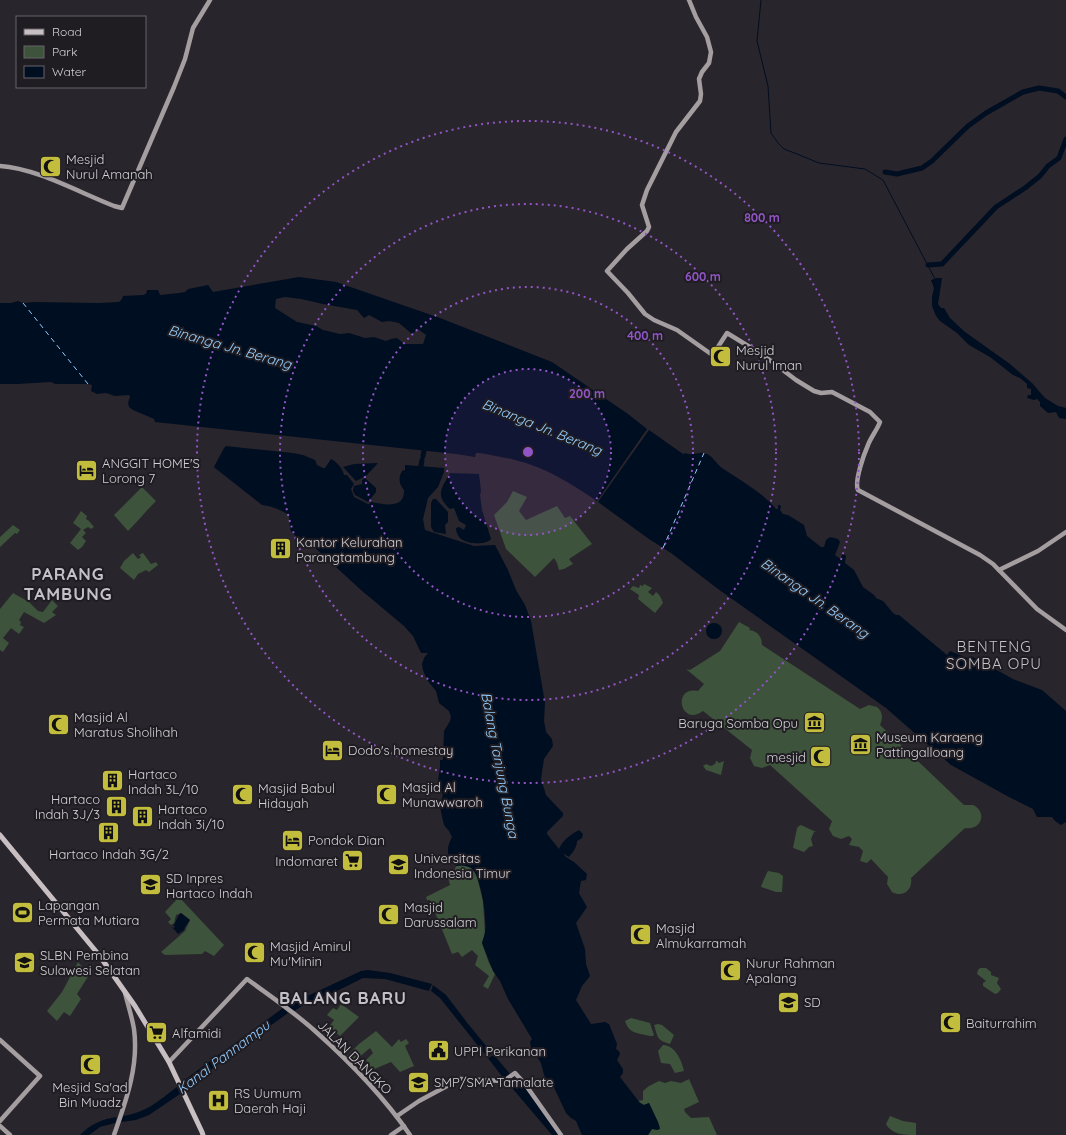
<svg xmlns="http://www.w3.org/2000/svg" width="1066" height="1135" font-family="Quicksand,sans-serif">
  <style>
    .green { fill: #3d533b }
    .water { fill: #000e21; fill-rule: evenodd }
    .lines { fill: none; stroke-linecap: round; stroke-linejoin: round }
    .stream { stroke: #000e21; stroke-width: 1 }
    .river { stroke: #000e21; stroke-width: 5 }
    .ferry { stroke: #92ccfe; stroke-width: 1; stroke-dasharray: 5 4; stroke-linecap: butt }
    .secondary { stroke: #a59ea0; stroke-width: 4.5 }
    .primary { stroke: #c8bfc2; stroke-width: 5 }
    .ring { fill: none; stroke: #9155c5; stroke-width: 2; stroke-dasharray: 2 4 }
    .labels { text-anchor: middle; dominant-baseline: central; stroke-width: 4; stroke-linejoin: round; paint-order: stroke }
    .poi-label { font-size: 13px; fill: #d3d1d6; stroke: #1f1c22; text-anchor: start }
    .street-label { font-size: 13px; fill: #d3d1d6; stroke: #1f1c22 }
    .water-label { font-size: 14px; font-style: italic; fill: #92ccfe; stroke: #1f1c22 }
    .quarter-label { font-size: 15px; letter-spacing: 1px; fill: #c4c0c9; stroke: #1f1c22 }
    .district-label { font-size: 17px; font-weight: bold; letter-spacing: 1px; fill: #c4c0c9; stroke: #1f1c22 }
    .centre { fill: #9155c5; stroke: #1f1c22; stroke-width: 2 }
    .ring-label { font-size: 12px; text-anchor: middle; font-weight: bold; fill: #9155c5; stroke: #1f1c22; stroke-width: 4; stroke-linejoin: round; paint-order: stroke }
  </style>
  <rect width="100%" height="100%" fill="#29252c"/>
  <!-- green -->
  <g class="green">
    <path d="M142 487 156 501C146 511 138 521 128 531L114 515Z"/>
    <polygon points="513,491 527,497 519,511 526,520 557,506 565,518 570,516 592,544 569,559 573,564 564,569 559,570 557,563 554,558 535,577 506,549 494,515 507,502"/>
    <polygon points="81,511 87,516 86,519 89,521 94,527 91,529 88,527 83,530 86,533 82,537 86,541 82,547 78,550 70,543 81,529 73,523"/>
    <polygon points="13,525 20,530 17,534 15,533 0,547 0,537"/>
    <polygon points="133,553 138,559 141,557 139,555 143,553 151,564 156,562 158,565 149,572 146,570 138,574 134,580 120,568 124,561"/>
    <path d="M644 584 652 588 648 592 653 596 656 592C660 595 661 598 663 603L655 613 638 599 639 595 630 589 633 586 639 588 640 585 643 586Z"/>
    <polygon points="13,593 29,602 38,611 43,612 52,600 58,606 52,612 56,615 44,623 24,612 19,620 21,622 20,625 24,627 19,634 11,628 3,638 9,643 3,652 0,650 0,609"/>
    <path d="M739 622 750 628 749 630C758 631 762 637 762 645L860 709 869 705 877 707C883 712 883 718 880 725L964 805H973C988 812 981 831 965 828L911 878C913 890 903 898 892 892L887 884 888 877 871 859 867 863 860 861 863 851 859 847 849 845 852 839 849 836 841 839 833 836 829 829 832 821 770 765 762 768 754 766 750 758 752 750 703 711C681 728 671 686 698 691L704 684 686 669 690 670 720 651Z"/>
    <polygon points="716,761 717,761 719,763 724,761 721,775 706,770 703,766 706,764 711,766 715,764"/>
    <polygon points="801,825 816,832 814,832 811,839 813,846 809,847 804,852 793,848 797,828 799,826"/>
    <polygon points="461,865 470,867 476,873 483,901 485,933 482,943 489,963 495,974 488,989 483,986 489,976 475,965 478,956 472,950 462,957 458,952 452,954 430,900 427,900 426,897 450,885 448,877 453,875 456,866"/>
    <path d="M768 871 779 873 783 876 782 892H776L761 887C761 886 767 872 768 871Z"/>
    <polygon points="179,897 224,945 214,956 205,951 202,954 165,955 161,952 185,931 190,920 181,913 176,915 174,923 171,925 168,922 171,919 165,912"/>
    <polygon points="78,962 89,975 77,994 81,999 70,1016 64,1012 57,1021 47,1011 62,992"/>
    <polygon points="980,968 986,968 991,972 991,975 999,978 997,983 1001,989 998,993 995,994 983,986 983,983 986,981 977,974 978,970"/>
    <polygon points="341,1004 359,1017 340,1036 329,1027 334,1020 327,1015 333,1008 337,1010"/>
    <path d="M631 1018 650 1023 654 1035 653 1036H650C638 1033 629 1034 625 1021Z"/>
    <path d="M658 1024 662 1025 674 1035 670 1044C657 1040 658 1038 654 1025Z"/>
    <polygon points="376,1031 392,1047 399,1039 401,1042 406,1039 409,1043 405,1046 414,1066 400,1072 391,1062 372,1070 366,1060 373,1053 370,1048 351,1064 345,1058 359,1044"/>
    <path d="M663 1045C675 1045 682 1061 684 1071L675 1073 670 1064 661 1063 658 1051Z"/>
    <path d="M689 1079 699 1102 684 1109 685 1112 691 1118C697 1118 704 1117 709 1117L717 1135H648L652 1129 660 1127 649 1103 644 1105 638 1101 643 1100V1091L649 1086 659 1081 665 1083 671 1081 681 1083Z"/>
    <path d="M890 1116 903 1121 916 1123V1135C905 1135 892 1135 886 1124Z"/>
  </g>
  <!-- water -->
  <g class="water">
    <path d="M299 277 336 282 440 318 552 362 628 414 647 429 597 501C572 484 545 467 515 460 503 457 491 455 479 453H476L475 457 456 454 155 422 154 419 133 410 129 407 128 403 130 397 129 395 115 396 106 393 97 394 91 391 92 385 88 384H55L51 382 17 384H0V303H11L18 301 23 303 35 302 99 303 119 302 122 299 123 296 143 295 146 294 147 290H158L160 295 179 293 185 292 188 289 208 285 213 292ZM285 297 301 299 323 304 357 310 364 318 369 315 382 322 389 321 399 323 412 334 418 329 426 335 423 344H404L397 338 391 339 386 341 374 337 365 338 349 333 340 334 323 330 316 326 297 322 275 308 276 299Z"/>
    <polygon points="937,278 942,278 938,304 941,308 944,308 950,318 965,332 1010,364 1032,383 1045,398 1058,406 1066,408 1066,419 1059,418 1056,412 1048,413 1040,406 1040,402 1037,399 1034,400 1027,398 1028,395 1031,395 1031,389 1027,388 1027,384 1020,378 1013,375 990,357 969,345 957,333 940,321 936,316 932,306 932,297 934,288 931,280"/>
    <path d="M649 430 683 454C687 452 688 455 692 454 696 454 700 452 704 453 713 455 715 463 722 468 741 481 762 492 776 509H778V505H780L781 507 780 510 783 514 788 515 804 525 807 536 821 547H824L826 540 830 537 838 539 840 542 835 555 839 558H841L842 554H844L846 556 845 563 854 570 863 587 874 595 876 598 883 601 893 613 896 615H899L947 655 950 651 970 659 971 656 1013 679 1042 690 1066 711V822L1061 825 1055 821 1052 817H1037L1033 809 1009 797 951 765 886 708 718 589 671 553 649 539 598 502Z"/>
    <path d="M226 446 293 453 303 455 315 460 317 465 323 468H325L331 459C336 461 343 469 344 475H347L354 484 351 489 354 497 368 504H369L371 502C383 504 405 510 404 490 399 484 398 478 402 471L405 470V465L444 468V472L438 487 428 498 423 519 425 530 474 546 495 545 508 570 516 590 525 605 531 621 545 703 544 721 546 732 552 739 553 746 544 759 541 779 546 795 563 813V816L547 832V834L559 849C562 841 571 834 579 830L583 834 582 838 577 841C577 847 573 852 569 857L563 853 566 857 574 862 587 874 586 880 581 881 579 893 587 907 576 923 585 949 586 964 590 976 582 986 576 1000 591 1024 605 1022 609 1024 617 1044 616 1049 619 1051 620 1054 617 1060 623 1069V1073L620 1077 640 1103 644 1105 649 1103 658 1122 660 1129 657 1130 652 1129 648 1135H582L576 1121 571 1118 566 1113 550 1079 546 1078 544 1075 541 1063 531 1048 530 1042 532 1039 508 999 500 981 493 971 482 943C483 939 485 935 485 931 487 919 481 875 471 868 466 865 461 865 456 866 446 855 446 849 452 837L449 831 444 825 441 812 440 805 443 795 438 782 440 767V760H443L444 731 450 721 451 717 449 711 439 703 436 691 427 680 423 670 422 664 424 658 428 653H421L413 636 404 626 361 590 312 545 313 542C308 537 307 540 301 540 287 530 291 531 289 515 281 510 272 506 262 505L215 468 214 467 224 448Z"/>
    <polygon points="378,463 366,476 356,481 343,467 354,464"/>
    <path d="M450 473 479 474 481 491 480 495 482 510 491 539C485 546 465 544 459 537 457 534 456 531 456 528L459 527 464 530 466 525 459 521 454 508 450 509C435 495 441 489 450 473Z"/>
    <polygon points="365,478 376,488 376,492 368,502 355,495 353,491 354,486 362,484 362,480"/>
    <polygon points="433,499 436,499 448,512 448,522 445,525 446,534 434,532 431,527 431,503"/>
    <circle cx="714" cy="631" r="8"/>
    <path d="M181 913 190 920 185 927 184 930 178 934 172 927 174 928 175 926H173C177 922 176 917 181 913Z"/>
    <polygon points="368,970 390,973 432,984 429,991 385,979 363,978 337,991 307,1003 294,1011 286,1006 361,971"/>
    <polygon points="433,985 446,995 469,1025 492,1053 487,1057 440,998 431,991"/>
    <polygon points="283,1008 288,1013 227,1057 223,1052"/>
    <polygon points="222,1052 227,1058 185,1089 182,1082"/>
    <polygon points="494,1055 510,1074 504,1079 488,1058"/>
    <polygon points="513,1077 526,1088 560,1135 552,1135 507,1082"/>
    <path d="M177 1087 180 1094 149 1115 136 1120 121 1122 123 1116C148 1112 158 1101 177 1087Z"/>
    <path d="M117 1117 115 1123 100 1127 89 1135H80C91 1124 102 1119 117 1117Z"/>
  </g>
  <g class="lines">
    <!-- stream -->
    <polyline class="stream" points="761,0 757,41 768,86 771,133 778,143 784,149 797,154 819,163 865,169 883,180 935,279"/>
    <!-- river -->
    <g class="river">
      <polyline points="885,172 897,174 922,168 932,161 968,126 986,113 1023,92 1039,88 1058,91 1066,97"/>
      <polyline points="928,265 942,264 996,207 1025,188 1040,176 1048,166 1059,158 1066,139"/>
      <polyline points="423,456 425,446"/>
      <polyline points="420,471 422,460"/>
    </g>
    <!-- ferry -->
    <g class="ferry">
      <polyline points="23,303 88,384"/>
      <polyline points="663,548 704,453"/>
    </g>
    <!-- secondary -->
    <g class="secondary">
      <path d="M689 0 696 17 707 37 711 52 709 63 702 72 699 79 701 94 700 101 676 132 647 190 642 205 649 227 647 231 627 249 607 271 628 293 645 314 654 320 677 330 711 354 716 350 727 333 763 355 796 380 814 391 821 393 832 392 870 412 880 422C877 430 871 437 868 445 864 454 854 482 858 490L980 555 993 564 1037 609 1066 630"/>
      <path d="M0 166C36 168 80 193 114 206L122 208 174 87 185 59 193 28 210 0"/>
      <polyline points="999,570 1038,551 1066,532"/>
      <polyline points="0,1040 40,1076 0,1121"/>
      <path d="M169 1062 247 979C270 996 294 1012 315 1031 350 1062 384 1097 410 1135"/>
      <polyline points="397,1116 419,1101 460,1079 504,1081 515,1073 525,1084 561,1135"/>
      <polyline points="0,1126 10,1135"/>
      <path d="M114 1135C126 1101 139 1066 134 1029 132 1017 128 1005 125 993"/>
      <polyline points="391,1135 404,1126"/>
    </g>
    <!-- primary -->
    <polyline class="primary" points="0,835 99,955 135,1006 169,1062 202,1132 203,1135"/>
  </g>
  <!-- distance rings -->
  <circle cx="528" cy="452" r="83" fill="#9155c5" fill-opacity=".12"/>
  <g class="ring">
    <circle cx="528" cy="452" r="83"/>
    <circle cx="528" cy="452" r="165"/>
    <circle cx="528" cy="452" r="248"/>
    <circle cx="528" cy="452" r="331"/>
  </g>
  <!-- icons -->
  <defs>
    <symbol id="mosque-square" viewBox="-11 -11 22 22"><rect x="-9" y="-9" width="18" height="18" rx="4" fill="#c3bd3e" stroke="#1f1c22"/><path d="M3.5-4.9A6 6 0 1 0 3.5 4.9A5 5 0 1 1 3.5-4.9Z" fill="#111"/></symbol>
    <symbol id="hotel-square" viewBox="-11 -11 22 22"><rect x="-9" y="-9" width="18" height="18" rx="4" fill="#c3bd3e" stroke="#1f1c22"/><path d="M-6-4.5h1.5V1H6V5H4.5V3h-9V5H-6ZM-4 0a1.8 1.8 0 1 1 3.6 0ZM.5 0V-2.5h3Q6-2.5 6 0Z" fill="#111"/></symbol>
    <symbol id="building-square" viewBox="-11 -11 22 22"><rect x="-9" y="-9" width="18" height="18" rx="4" fill="#c3bd3e" stroke="#1f1c22"/><path d="M-4-6H4V6H1V3H-1V6H-4ZM-2.5-4.3h1.7v1.8h-1.7ZM.8-4.3h1.7v1.8H.8ZM-2.5-1h1.7V.8h-1.7ZM.8-1h1.7V.8H.8Z" fill="#111"/></symbol>
    <symbol id="museum-square" viewBox="-11 -11 22 22"><rect x="-9" y="-9" width="18" height="18" rx="4" fill="#c3bd3e" stroke="#1f1c22"/><path d="M0-6L6-3V-2H-6V-3ZM-5-1h2V3h-2ZM-1-1h2V3h-2ZM3-1h2V3H3ZM-6 4H6V6H-6Z" fill="#111"/></symbol>
    <symbol id="supermarket-square" viewBox="-11 -11 22 22"><rect x="-9" y="-9" width="18" height="18" rx="4" fill="#c3bd3e" stroke="#1f1c22"/><path d="M-6-5.5h2.5l.6 2H6L4.5 2H-2.5L-4.4-4H-6ZM-1.5 3.2a1.3 1.3 0 1 0 .1 0ZM3 3.2a1.3 1.3 0 1 0 .1 0Z" fill="#111"/></symbol>
    <symbol id="university-square" viewBox="-11 -11 22 22"><rect x="-9" y="-9" width="18" height="18" rx="4" fill="#c3bd3e" stroke="#1f1c22"/><path d="M0-5L7-2L0 1L-7-2ZM-4 1L0 2.5L4 1V4Q0 6-4 4Z" fill="#111"/></symbol>
    <symbol id="school-square" viewBox="-11 -11 22 22"><rect x="-9" y="-9" width="18" height="18" rx="4" fill="#c3bd3e" stroke="#1f1c22"/><path d="M0-5L7-2L0 1L-7-2ZM-4 1L0 2.5L4 1V4Q0 6-4 4Z" fill="#111"/></symbol>
    <symbol id="stadium-square" viewBox="-11 -11 22 22"><rect x="-9" y="-9" width="18" height="18" rx="4" fill="#c3bd3e" stroke="#1f1c22"/><path d="M0-5a6.5 5 0 1 0 0 10a6.5 5 0 1 0 0-10ZM-3.5-1.8h7v3.6h-7Z" fill="#111"/></symbol>
    <symbol id="civic-square" viewBox="-11 -11 22 22"><rect x="-9" y="-9" width="18" height="18" rx="4" fill="#c3bd3e" stroke="#1f1c22"/><path d="M-.6-6.5H3V-4.5H.6V-3L4-1V1h2V6H-6V1h2V-1L-.6-3ZM-1.2 2.5V6h2.4V2.5Z" fill="#111"/></symbol>
    <symbol id="hospital-square" viewBox="-11 -11 22 22"><rect x="-9" y="-9" width="18" height="18" rx="4" fill="#c3bd3e" stroke="#1f1c22"/><path d="M-5-5h3v3.5h4V-5h3V5h-3V1.5h-4V5h-3Z" fill="#111"/></symbol>
  </defs>
  <g fill-rule="evenodd">
    <use href="#mosque-square" x="38" y="154" width="25" height="25"/>
    <use href="#mosque-square" x="708" y="344" width="25" height="25"/>
    <use href="#hotel-square" x="74" y="458" width="25" height="25"/>
    <use href="#building-square" x="268" y="536" width="25" height="25"/>
    <use href="#museum-square" x="802" y="710" width="25" height="25"/>
    <use href="#mosque-square" x="46" y="712" width="25" height="25"/>
    <use href="#museum-square" x="848" y="732" width="25" height="25"/>
    <use href="#hotel-square" x="320" y="738" width="25" height="25"/>
    <use href="#mosque-square" x="808" y="744" width="25" height="25"/>
    <use href="#building-square" x="100" y="768" width="25" height="25"/>
    <use href="#mosque-square" x="374" y="782" width="25" height="25"/>
    <use href="#mosque-square" x="230" y="782" width="25" height="25"/>
    <use href="#building-square" x="104" y="794" width="25" height="25"/>
    <use href="#building-square" x="130" y="804" width="25" height="25"/>
    <use href="#building-square" x="96" y="820" width="25" height="25"/>
    <use href="#hotel-square" x="280" y="828" width="25" height="25"/>
    <use href="#supermarket-square" x="340" y="848" width="25" height="25"/>
    <use href="#university-square" x="386" y="852" width="25" height="25"/>
    <use href="#school-square" x="138" y="872" width="25" height="25"/>
    <use href="#stadium-square" x="10" y="900" width="25" height="25"/>
    <use href="#mosque-square" x="376" y="902" width="25" height="25"/>
    <use href="#mosque-square" x="628" y="922" width="25" height="25"/>
    <use href="#mosque-square" x="242" y="940" width="25" height="25"/>
    <use href="#school-square" x="12" y="950" width="25" height="25"/>
    <use href="#mosque-square" x="718" y="958" width="25" height="25"/>
    <use href="#school-square" x="776" y="990" width="25" height="25"/>
    <use href="#mosque-square" x="938" y="1010" width="25" height="25"/>
    <use href="#supermarket-square" x="144" y="1020" width="25" height="25"/>
    <use href="#civic-square" x="426" y="1038" width="25" height="25"/>
    <use href="#mosque-square" x="78" y="1052" width="25" height="25"/>
    <use href="#school-square" x="406" y="1070" width="25" height="25"/>
    <use href="#hospital-square" x="206" y="1088" width="25" height="25"/>
  </g>
  <g class="labels">
    <!-- poi labels -->
    <g class="poi-label">
      <text x="66" y="159">Mesjid<tspan x="66" dy="15">Nurul Amanah</tspan></text>
      <text x="736" y="350">Mesjid<tspan x="736" dy="15">Nurul Iman</tspan></text>
      <text x="102" y="463">ANGGIT HOME'S<tspan x="102" dy="15">Lorong 7</tspan></text>
      <text x="296" y="542">Kantor Kelurahan<tspan x="296" dy="15">Parangtambung</tspan></text>
      <text x="74" y="717">Masjid Al<tspan x="74" dy="15">Maratus Sholihah</tspan></text>
      <text x="798" y="723" text-anchor="end">Baruga Somba Opu</text>
      <text x="876" y="737">Museum Karaeng<tspan x="876" dy="15">Pattingalloang</tspan></text>
      <text x="348" y="750">Dodo's homestay</text>
      <text x="806" y="757" text-anchor="end">mesjid</text>
      <text x="128" y="774">Hartaco<tspan x="128" dy="15">Indah 3L/10</tspan></text>
      <text x="402" y="787">Masjid Al<tspan x="402" dy="15">Munawwaroh</tspan></text>
      <text x="258" y="788">Masjid Babul<tspan x="258" dy="15">Hidayah</tspan></text>
      <text x="100" y="799" text-anchor="end">Hartaco<tspan x="100" dy="15">Indah 3J/3</tspan></text>
      <text x="158" y="809">Hartaco<tspan x="158" dy="15">Indah 3i/10</tspan></text>
      <text x="308" y="840">Pondok Dian</text>
      <text x="109" y="854" text-anchor="middle">Hartaco Indah 3G/2</text>
      <text x="414" y="858">Universitas<tspan x="414" dy="15">Indonesia Timur</tspan></text>
      <text x="338" y="861" text-anchor="end">Indomaret</text>
      <text x="166" y="878">SD Inpres<tspan x="166" dy="15">Hartaco Indah</tspan></text>
      <text x="38" y="905">Lapangan<tspan x="38" dy="15">Permata Mutiara</tspan></text>
      <text x="404" y="907">Masjid<tspan x="404" dy="15">Darussalam</tspan></text>
      <text x="656" y="928">Masjid<tspan x="656" dy="15">Almukarramah</tspan></text>
      <text x="270" y="946">Masjid Amirul<tspan x="270" dy="15">Mu'Minin</tspan></text>
      <text x="40" y="955">SLBN Pembina<tspan x="40" dy="15">Sulawesi Selatan</tspan></text>
      <text x="746" y="963">Nurur Rahman<tspan x="746" dy="15">Apalang</tspan></text>
      <text x="804" y="1002">SD</text>
      <text x="966" y="1023">Baiturrahim</text>
      <text x="172" y="1033">Alfamidi</text>
      <text x="454" y="1051">UPPI Perikanan</text>
      <text x="434" y="1082">SMP/SMA Tamalate</text>
      <text x="90" y="1087" text-anchor="middle">Mesjid Sa'ad<tspan x="90" dy="15">Bin Muadz</tspan></text>
      <text x="234" y="1093">RS Uumum<tspan x="234" dy="15">Daerah Haji</tspan></text>
    </g>
    <!-- street labels -->
    <g class="street-label">
      <text transform="translate(355 1057) rotate(45)">JALAN DANGKO</text>
    </g>
    <!-- water labels -->
    <g class="water-label">
      <text transform="translate(230 347) rotate(16)">Binanga Jn. Berang</text>
      <text transform="translate(542 427) rotate(22)">Binanga Jn. Berang</text>
      <text transform="translate(815 598) rotate(35)">Binanga Jn. Berang</text>
      <text transform="translate(500 765) rotate(79)">Balang Tanjung Bunga</text>
      <text transform="translate(223 1057) rotate(-37)">Kanal Pannampu</text>
    </g>
    <!-- quarter labels -->
    <g class="quarter-label">
      <text x="994" y="646">BENTENG<tspan x="994" dy="17">SOMBA OPU</tspan></text>
    </g>
    <!-- district labels -->
    <g class="district-label">
      <text x="68" y="573">PARANG<tspan x="68" dy="20">TAMBUNG</tspan></text>
      <text x="343" y="997">BALANG BARU</text>
    </g>
  </g>
  <circle cx="528" cy="452" r="6" class="centre"/>
  <g class="ring-label">
    <text x="762" y="222">800 m</text>
    <text x="703" y="281">600 m</text>
    <text x="645" y="340">400 m</text>
    <text x="587" y="398">200 m</text>
  </g>
  <!-- legend -->
  <rect x="16" y="16" width="130" height="72" fill="#1f1c22" stroke="#67646a"/>
  <rect x="24" y="29" width="20" height="6" fill="#c8bfc2" stroke="#67646a"/>
  <text x="52" y="36" font-size="12" fill="#d3d1d6">Road</text>
  <rect x="24" y="46" width="20" height="12" fill="#3d533b" stroke="#67646a"/>
  <text x="52" y="56" font-size="12" fill="#d3d1d6">Park</text>
  <rect x="24" y="66" width="20" height="12" fill="#000e21" stroke="#67646a"/>
  <text x="52" y="76" font-size="12" fill="#d3d1d6">Water</text>
</svg>
